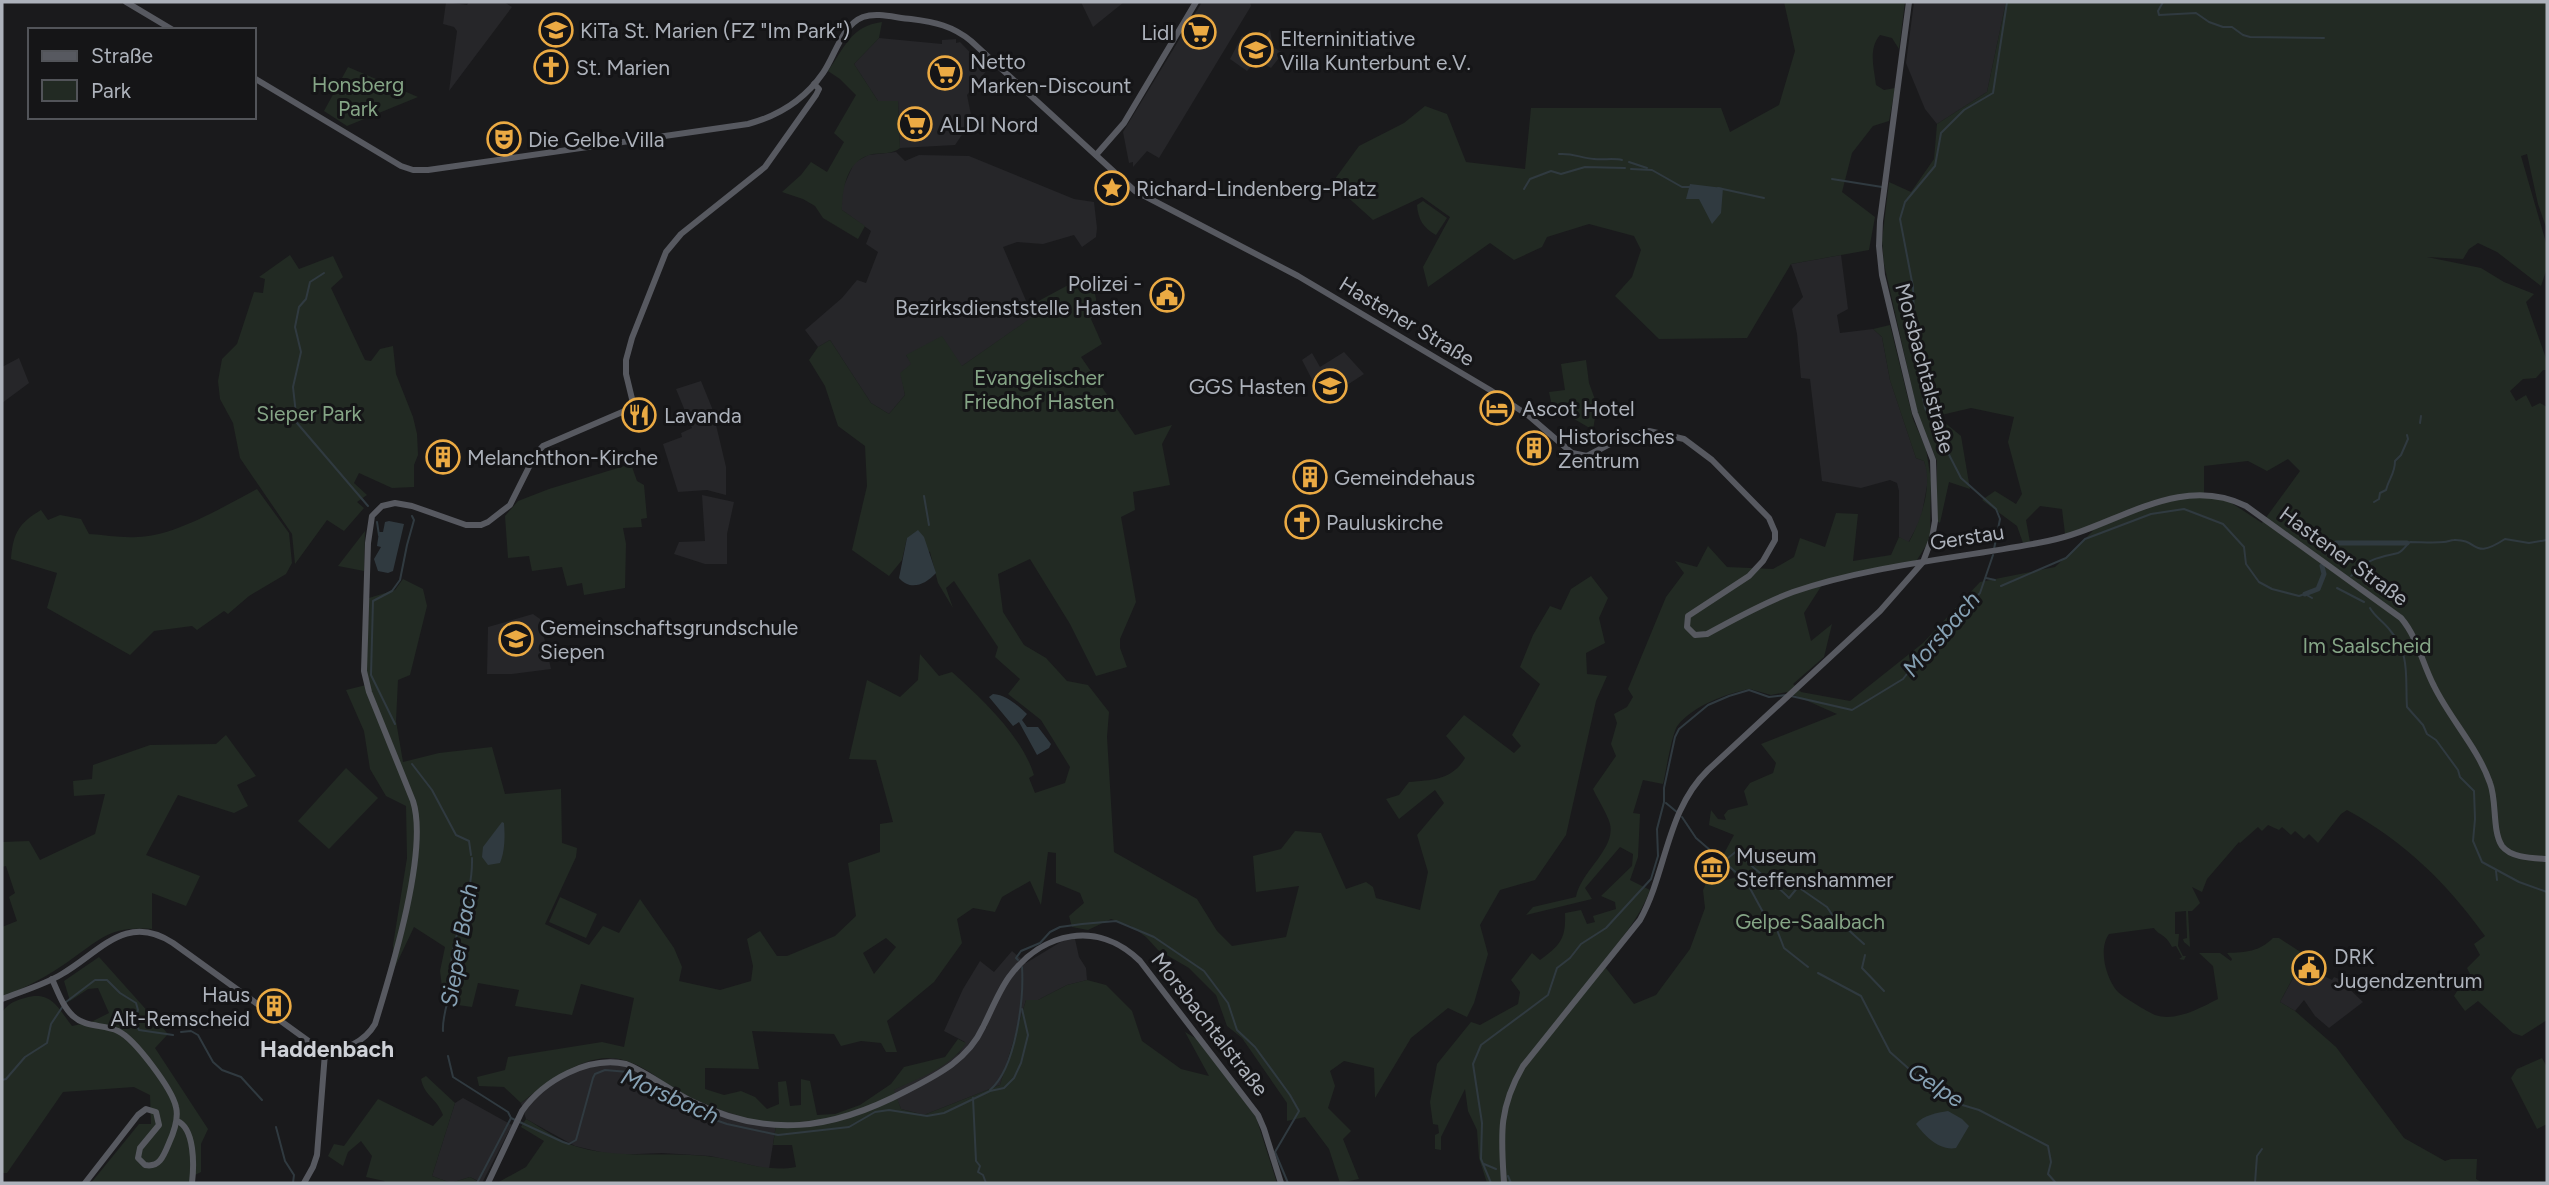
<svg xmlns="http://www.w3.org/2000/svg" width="2549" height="1185" font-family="Figtree,sans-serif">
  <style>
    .built { fill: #262629 }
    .green { fill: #222a23; fill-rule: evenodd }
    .water { fill: #303a40 }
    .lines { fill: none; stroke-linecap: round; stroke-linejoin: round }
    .stream { stroke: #303a40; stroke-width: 2 }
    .canal { stroke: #303a40; stroke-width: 5 }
    .major { stroke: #575960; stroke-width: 6 }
    .labels { text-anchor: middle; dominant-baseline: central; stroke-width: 6; stroke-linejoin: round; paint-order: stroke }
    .poi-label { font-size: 21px; fill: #adb2bb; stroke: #151517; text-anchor: start }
    .park-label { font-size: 21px; fill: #85a586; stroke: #151517 }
    .street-label { font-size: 21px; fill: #adb2bb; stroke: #151517 }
    .water-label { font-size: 23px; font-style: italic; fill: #86a1b4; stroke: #151517 }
    .neighbourhood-label { font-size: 23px; font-weight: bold; fill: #ced1d7; stroke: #151517 }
  </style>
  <rect width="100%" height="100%" fill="#1a1a1c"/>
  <!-- built -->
  <g class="built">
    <polygon points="446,2 467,5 469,2 504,2 512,7 449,91 457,31 454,27 443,24"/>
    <polygon points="1081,2 1124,2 1093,27"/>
    <polygon points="1202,2 1250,2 1251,6 1159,158 1147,151 1133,167 1133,162 1129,163 1123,132"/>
    <polygon points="1914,2 2006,2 1987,92 1937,124 1925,109 1906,63"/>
    <polygon points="1270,30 1273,47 1283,53 1271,68 1257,60 1247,71 1230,59 1242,36 1254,45 1258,45"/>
    <polygon points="879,38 942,44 942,40 956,39 956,43 960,42 987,70 967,95 972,120 955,145 900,148 898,101 878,101 854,64"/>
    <polygon points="896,152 905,161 919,155 969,156 1074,199 1094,202 1097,228 1096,237 1082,247 1074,235 1043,244 1017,242 1003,247 1033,317 962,366 906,355 912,364 901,373 905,395 889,414 871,403 830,340 818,347 805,330 842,298 857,280 866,283 878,252 866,244 871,231 842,210 842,190 854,163 868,155"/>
    <polygon points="1841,255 1848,309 1837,315 1840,333 1873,329 1882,337 1890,380 1916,458 1924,461 1929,475 1921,519 1908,543 1899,537 1899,491 1897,483 1890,480 1861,488 1822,481 1810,379 1801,378 1797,334 1792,309 1803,297 1791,264"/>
    <polygon points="1344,352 1364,374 1324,400 1322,399 1302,360 1312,353 1320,367"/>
    <polygon points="19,358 29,383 2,403 2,367"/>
    <polygon points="701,381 712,408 726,467 726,495 707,490 678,492 663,444 682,437 681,433 692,428 676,389"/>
    <polygon points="702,495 734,502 727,534 727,564 705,564 674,554 679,542 705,541"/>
    <polygon points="533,614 540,619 551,669 512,674 487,674 488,627"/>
    <polygon points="1075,939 1079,957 1086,968 1087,980 1067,985 1038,1000 1026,1000 1000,1085 924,1115 901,1109 893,1090 934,1070 959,1053 965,1042 944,1031 963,989 980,961 994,972 1012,951 1026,963 1064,940"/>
    <polygon points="2305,956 2305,960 2313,967 2316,965 2326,973 2324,976 2332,980 2334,977 2339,979 2363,1002 2329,1028 2315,1016 2304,1000 2295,1011 2280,1002"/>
    <polygon points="613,1058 631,1062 679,1092 776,1125 769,1169 710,1156 662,1153 613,1155 575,1146 526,1119 521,1103 561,1073 585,1062"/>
    <polygon points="463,1098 512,1125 482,1183 470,1177 451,1183 432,1176 455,1103"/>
  </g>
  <!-- green -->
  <g class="green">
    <path d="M1784 2H1905L1899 49 1892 38 1880 35C1868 49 1874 68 1876 85L1884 90 1895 88 1889 121 1873 126 1852 153 1842 192 1875 217 1869 250 1791 264 1747 338 1659 339 1615 296 1632 277 1641 250 1634 236 1589 224 1547 237 1542 247 1514 260 1490 243 1428 287 1423 267 1450 217 1422 197 1373 220 1332 183 1359 146 1404 123 1425 106 1447 114 1466 162 1525 169 1531 108H1721L1730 132 1779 105 1795 51Z"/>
    <path d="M2006 2H2547V230L2538 204 2527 154 2521 156 2547 246V268L2541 286 2497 252 2478 243 2469 249 2463 259 2427 257 2481 268 2504 282 2534 294 2526 302 2547 361V370H2543L2536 378 2523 379 2510 391 2516 401 2526 395 2532 407 2540 403 2547 407V1020L2522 1036 2513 1033 2478 1001 2465 1011 2454 996 2459 988 2472 978 2467 968 2480 955 2474 944 2485 936C2447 883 2405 842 2347 810L2341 814 2318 843 2309 834 2304 839 2295 831 2291 835 2282 827 2279 830 2268 825 2262 831 2258 827 2240 843 2239 842 2207 879 2202 892 2192 887 2200 903 2192 911H2188L2190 947 2184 942 2183 939 2187 938 2186 911 2175 912V934H2179L2178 946 2183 956H2186L2184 960 2179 959 2182 957 2176 946 2172 947C2165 933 2159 936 2154 928L2109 934C2098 949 2106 978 2117 991 2121 996 2148 1012 2155 1015 2176 1022 2200 1008 2218 999L2213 966 2199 953H2220L2231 961 2232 959 2227 953C2246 952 2259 952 2273 938H2279L2305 955 2280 1002 2295 1011 2336 1047 2404 1138 2445 1161 2451 1159H2477L2476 1179 2483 1183H1487L1479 1158 1477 1130 1468 1111 1465 1089 1441 1137V1150L1435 1149V1135L1439 1133 1438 1125 1433 1124 1430 1102 1437 1064 1471 1022 1480 1025 1518 1004 1520 992 1511 980 1532 953 1540 960C1561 945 1566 938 1565 913L1581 910 1587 924 1595 922 1593 916 1616 909 1615 902 1601 896 1632 866 1633 854 1620 847 1585 888 1592 899 1526 915 1533 907 1576 897C1580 872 1616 849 1610 824 1607 813 1598 800 1593 789L1616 756 1611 744 1617 723 1614 714 1627 707 1633 697 1628 689 1666 597 1684 573 1675 561 1697 567 1708 546 1727 567 1773 569 1794 557 1800 538 1825 547 1836 513 1858 514 1853 561 1891 555 1899 537 1909 542C1921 520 1933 486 1924 461L1916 458 1890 380 1882 337 1873 329 1890 325 1913 419 1926 449 1931 480 1930 539 1917 560 1822 585 1804 613 1811 641 1832 624 1824 657 1793 684 1801 692 1850 701 1923 643 1980 582 2055 567 2093 531 2065 534 2062 509 2040 506 2026 520 2030 542 2023 543 2017 526 1982 500 1995 491 2016 504 2022 494 2008 442 2014 417 1971 408 1937 416 1961 436 1970 489 1949 482 1940 523 1937 521V461L1919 419 1884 264 1882 240 1889 182 1911 192 1934 159 1937 124 1987 92ZM2288 459 2300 471 2262 523 2227 500 2204 496V466L2248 461 2267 471ZM1750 689 1771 695 1787 692 1837 714 1761 744 1776 763 1773 773 1750 783 1744 791 1748 805 1728 810 1724 815 1726 820 1718 819 1711 810 1709 825 1734 835 1720 861 1731 869 1736 877 1717 883 1708 879 1703 890 1705 908 1690 949 1656 995 1634 1004 1602 963C1620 940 1640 918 1650 890L1630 880 1638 857 1640 814 1633 813 1643 780 1663 784C1666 772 1672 732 1678 725 1693 706 1727 693 1750 689Z"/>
    <path d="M882 22 879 38 854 64 878 101H898L900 148C893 154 882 153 873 154 847 159 842 188 842 210L865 226 858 239 823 218 815 206 803 199 782 192 801 175 811 162 827 172 844 142 834 133 856 95 840 79 828 71C845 47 851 26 882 22Z"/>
    <polygon points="348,67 418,97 347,126 324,111"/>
    <path d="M1423 201 1447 218 1436 235C1423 228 1418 219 1417 205Z"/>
    <polygon points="290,255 299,269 333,256 343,277 331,288 365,360 371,361 380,349 393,346 396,374 413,417 417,434 418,455 414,465 414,487 392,488 359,473 354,483 367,495 357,502 364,508 344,531 327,520 295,564 292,534 240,458 233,423 220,399 218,381 222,359 237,344 254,292 263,293 265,279 259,277"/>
    <path d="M1083 277C1096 290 1101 302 1091 319L1102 344 1081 357 1135 435 1172 425 1162 444 1170 485 1133 492 1135 510 1121 517 1136 602 1120 639V648L1127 667 1096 676 1070 624 1030 559 998 574 1003 612 1024 645 1046 658 1067 681 1088 685 1109 712 1107 737 1114 852 1197 899 1217 931 1232 946 1286 937 1299 886 1256 892 1253 856 1281 849 1295 831 1321 833 1346 889 1366 882 1373 887 1376 898 1420 910 1428 872 1417 835 1444 803 1435 790 1399 819 1386 799 1399 795 1409 782C1433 780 1452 780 1465 758L1446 736 1464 715 1514 753 1521 746 1512 735 1540 684 1520 667 1533 635 1550 606 1561 610 1571 589 1591 576 1608 598 1599 618 1605 643 1586 653 1587 674 1607 676 1596 701 1566 835 1535 880 1500 890 1480 925 1488 954 1474 1003 1467 1017 1448 1008 1411 1038 1375 1098 1374 1068 1344 1061 1330 1071 1335 1086 1328 1108 1351 1131 1343 1139 1359 1179 1340 1183 1329 1149 1305 1117 1287 1121V1103L1242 1038 1227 1026 1216 995 1189 968 1158 950 1146 937 1131 926 1111 919 1088 930 1072 927 1069 916 1084 903 1080 893 1056 883V853L1048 852 1041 905 1030 881 1002 897 995 912 973 908 957 919 962 943 934 982 887 1021 897 1052H886L881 1043 861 1041 841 1046 834 1034 752 1031 759 1069 705 1068V1089L724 1095 741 1091 755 1097 767 1109 779 1104 778 1082 786 1081 790 1106 801 1105V1079L810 1081 817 1115 835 1114 860 1105 891 1084 904 1067 945 1057 958 1039 966 1043C951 1067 919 1078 894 1090L901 1109 924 1115 1000 1085 1026 1000H1038L1067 985 1087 980 1106 985 1132 1011 1142 1041 1181 1069 1209 1076 1185 1032 1197 1039 1256 1117 1277 1183H497L526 1167 544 1141 521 1127 526 1119C542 1128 560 1142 578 1147 619 1159 664 1152 706 1156 738 1159 763 1173 796 1167L792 1145H773L776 1125H769C737 1115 706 1107 678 1091 663 1082 648 1069 632 1063 591 1045 551 1081 521 1103L504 1087 479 1086 477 1077 505 1070 508 1057 602 1042 624 1047 634 998 581 984 572 1015 515 1006 519 990 478 983 472 1007 444 1003 440 971 445 947 414 927 394 969 393 945 407 858 406 806 386 796 370 769 364 731 346 690 366 685 369 598 395 590 403 579 423 589 427 606 410 675 398 680 396 721 403 762 439 753 492 747 505 794 561 789 562 843 577 848 576 857 545 924 589 945 603 926 619 933 640 899 674 948 682 967 679 981 720 990 751 981 753 966 747 939 760 931 777 956H787L835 936 856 916 848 863 880 852V824L893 822 876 760 849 759 867 680 900 697 918 680 920 654 939 676 952 672C982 699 1022 736 1034 775L1029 778 1035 793 1065 783 1070 767 1041 720 1008 694 1020 679 995 657 998 647 954 581 946 588 953 608 938 583 930 552 907 538 902 560 889 576 852 550 867 486 865 446 838 426 825 386 809 360 818 347 830 340 871 403 889 414 905 395 900 373 911 364 906 355 942 336 962 366 1032 317 1029 309 1033 304ZM886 938 896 947 874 974 863 953Z"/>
    <polygon points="1586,360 1589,383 1597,405 1593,430 1552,406 1549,392 1565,390 1561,364"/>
    <polygon points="631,464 637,481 644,485 647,518 641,519 642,527 623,528 626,544 625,588 584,595 582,583 567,586 562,567 532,571 529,556 508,558 505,516 518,501 549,489"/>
    <path d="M257 489 289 533 292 563 286 574 249 596 228 614 224 611 197 630 192 626 154 631 130 655 47 608 57 573 11 559C13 533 19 523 41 510L48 520 60 515 81 519 89 534C105 535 121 538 137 537 173 537 225 506 257 489Z"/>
    <polygon points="365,531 364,571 338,566"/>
    <path d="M226 735 256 776 237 785 248 806 234 813 178 795 146 855 200 876 186 906 152 893V929C109 926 101 939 69 961 49 975 24 989 2 997V927L17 921 9 897 15 893 6 866 2 867V842L29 841 40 860 95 834 105 794 74 796 73 781 92 779 93 765 150 745 216 744Z"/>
    <polygon points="346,768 378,798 329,849 298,821"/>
    <polygon points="560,897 597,914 586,938 549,922"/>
    <path d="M99 957 168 1034 155 1048 208 1129 201 1144V1172L191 1177 190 1183H91L139 1124H151L150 1095 134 1087 63 1092 7 1173H2V1012C9 1003 14 1001 25 998 51 990 58 1008 72 1026L91 1022 109 1013 98 988 88 989 70 1001 64 981Z"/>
    <polygon points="2542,1058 2547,1067 2547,1124 2537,1129 2511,1078 2517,1069"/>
    <path d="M426 1076 455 1103 432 1176 451 1183 470 1177 481 1183H386L384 1181 366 1177 372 1156 361 1141 348 1152 343 1166 328 1156 334 1144 344 1146 378 1099 433 1126 443 1115C436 1097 425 1097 421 1079Z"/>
  </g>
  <!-- water -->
  <g class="water">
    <polygon points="1690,184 1723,188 1721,213 1712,224 1699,199 1686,199"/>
    <polygon points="389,521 404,524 393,571 388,573 378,571 374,559 381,547 377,546 379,532 383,532 385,522"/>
    <path d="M918 530 924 537 936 573C925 585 910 591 899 578L907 538Z"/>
    <path d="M993 694C1007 695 1017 705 1027 714L1022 720 1027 727H1038L1051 744 1049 748 1037 755 1019 722 1013 726 989 697Z"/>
    <path d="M502 822 504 823C505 836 505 851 500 863L488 865 482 857 483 847Z"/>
    <path d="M1948 1111 1962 1119 1969 1126 1956 1148C1939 1151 1925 1136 1916 1124 1923 1115 1937 1113 1948 1111Z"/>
  </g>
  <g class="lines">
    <!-- stream -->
    <g class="stream">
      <polyline points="2163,2 2158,11 2159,15 2196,13 2209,22 2223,27 2232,27 2243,35 2250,37 2324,38"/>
      <path d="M1559 154C1574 153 1580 158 1594 159 1603 160 1615 158 1622 160"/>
      <polyline points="1629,162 1647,168"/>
      <polyline points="1631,169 1652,170 1682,187 1691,187"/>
      <polyline points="1832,179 1882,187"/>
      <polyline points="1718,188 1764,198"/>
      <polyline points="1524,189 1530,179 1551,171 1561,174 1585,167 1625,168"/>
      <polyline points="324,273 310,282 306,299 299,307 295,327 301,352 293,387 297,423 368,506"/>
      <polyline points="2420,423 2421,416"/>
      <polyline points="924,496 929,525"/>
      <path d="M2374 502 2379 499 2380 493 2386 490C2389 478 2395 474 2395 461L2401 455 2408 439 2407 435"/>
      <polyline points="377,522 379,535"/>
      <polyline points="1994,549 2000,519 1996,509 1961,478 1925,408 1915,353 1913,287 1900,219 1905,202 1935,166 1941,133 1964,110 1993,93 2007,2"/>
      <path d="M2357 571C2369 558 2382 557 2398 553 2403 551 2406 545 2410 542 2421 542 2433 543 2444 542 2447 542 2451 540 2454 540 2480 539 2471 561 2505 539L2529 543 2547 540"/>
      <polyline points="2351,576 2356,572"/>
      <polyline points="1986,578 1995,580"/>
      <polyline points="2001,586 2066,558 2085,539 2151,514 2184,509 2223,524 2244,547 2246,564 2259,582 2272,589 2299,596 2305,594 2312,598"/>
      <polyline points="2337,588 2364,602"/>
      <path d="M2370 608C2375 617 2383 621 2389 629 2411 654 2405 677 2407 707L2423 725 2427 734 2436 740 2458 770 2460 777 2474 791 2475 819 2473 841 2482 862 2519 882 2547 892"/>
      <polyline points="1791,696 1852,710 1903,679 1922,655 1980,593 1993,555"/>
      <polyline points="395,724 371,675 373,601 392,591 400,580 407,545 414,520 412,516"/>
      <polyline points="412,764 432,790 456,835 469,841 471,855"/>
      <polyline points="1666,803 1678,813"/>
      <polyline points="1682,817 1696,838 1746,881 1764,914 1772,917 1784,948 1808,967"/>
      <path d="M1723 862 1738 850C1749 868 1773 881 1789 898L1798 887 1827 907 1833 916 1864 944"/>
      <polyline points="2496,871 2497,880"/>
      <polyline points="1865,955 1862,968 1884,991"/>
      <polyline points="1018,960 1016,958 1021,951 1040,943 1050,932 1060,927 1082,924 1116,921 1154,937 1204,971 1228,1003 1237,1030 1255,1047 1290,1095 1299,1111 1275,1152 1288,1183"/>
      <polyline points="1818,973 1861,996 1890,1052 1917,1076 1959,1104 1979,1110 2048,1146 2051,1162 2048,1174 2056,1183"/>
      <polyline points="66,1002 95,980 107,980 120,993 136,1003 138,1010 135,1022 139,1030 173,1035"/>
      <path d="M443 1031C442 1017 448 1002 451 988 454 977 450 966 452 955 458 922 473 892 472 858"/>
      <polyline points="181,1032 191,1031 198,1035 213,1062 222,1070 241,1077 262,1100"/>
      <polyline points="448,1056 453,1077 508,1112 511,1118"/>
      <polyline points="2,1080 6,1079 25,1057 47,1043 51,1024 63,1006"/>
      <path d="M990 1090C1016 1068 1024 999 1022 967"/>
      <polyline points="973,1098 976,1161 980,1166 978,1172 983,1175 986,1183"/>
      <polyline points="276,1127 285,1161 294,1175 293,1183"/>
      <polyline points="1484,1164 1496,1169"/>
      <polyline points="1508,1176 1511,1183"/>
      <polyline points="477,1183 511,1118 563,1142 569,1144 576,1140 593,1078 595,1074 605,1070 628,1072 701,1115 727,1124 778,1135 849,1127 875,1112 889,1110 927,1116 944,1113 990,1091 1004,1088 1014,1078 1021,1063 1028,1035 1022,1009"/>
      <polyline points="1491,1183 1481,1159 1482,1123 1473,1064 1481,1045 1548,995 1557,968 1570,958 1581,944 1606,928 1651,879 1658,856 1657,829 1664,802 1664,788 1675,737 1679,729 1708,705 1729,696 1749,690 1769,697 1786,695"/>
      <polyline points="2255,1183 2257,1156 2262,1149"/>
    </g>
    <!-- canal -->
    <g class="canal">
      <polyline points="2336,543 2407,543"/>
      <polyline points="2305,594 2318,589 2324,574 2322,566"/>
    </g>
    <!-- major -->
    <g class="major">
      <polyline points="126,2 173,30"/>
      <path d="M254 78 401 166 413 170H428L748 124C778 116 805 99 823 73 835 56 842 25 863 17 878 12 896 18 911 19 935 22 953 26 971 41L1135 191 1298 276 1490 390 1529 416 1572 453 1587 456 1623 437 1649 431 1684 439 1712 460 1769 518 1775 532V540L1763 561 1749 576 1688 616 1687 627 1695 635 1707 634C1735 619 1763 603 1793 592 1874 564 1965 558 2048 541 2114 528 2178 472 2246 506L2401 618C2418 638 2422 663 2434 686 2450 719 2478 748 2490 783 2497 801 2492 831 2502 846 2511 858 2533 858 2547 859"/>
      <polyline points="1096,155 1124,123 1196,2"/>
      <path d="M52 979C58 992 63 1007 73 1016 86 1028 103 1024 118 1031 135 1039 172 1089 176 1107 179 1119 174 1132 169 1143 164 1155 160 1168 145 1165L138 1158 140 1148 159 1125 156 1112 146 1109 138 1115 85 1183"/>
      <path d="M2 999C22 991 44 985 62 974 100 952 126 912 173 943L325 1053"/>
      <path d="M984 1025C992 1009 999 991 1009 977 1043 931 1098 920 1140 961L1258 1115 1264 1129 1281 1183"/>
      <path d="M325 1053C345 1049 364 1043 375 1024 391 972 429 851 413 801L369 692 364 671 368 543 372 516 382 506 395 503 412 506 466 525H481L488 522 510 505 535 455 543 446 634 407 626 374V360L632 338 666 252 681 234 765 167 816 95 819 89 814 84"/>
      <path d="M177 1121C195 1128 194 1166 192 1183"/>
      <polyline points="304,1183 313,1167 317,1155 325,1053"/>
      <path d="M488 1183 522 1111C544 1080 588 1056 626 1064 649 1073 669 1090 691 1101 768 1139 832 1130 906 1091 937 1075 968 1060 983 1027"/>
      <path d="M1504 1183C1501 1136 1498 1109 1523 1066L1640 920C1667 871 1666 811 1708 770L1880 611 1923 562 1932 538 1935 521 1933 460 1915 413 1882 275 1879 246 1880 221 1909 2"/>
    </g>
  </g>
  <!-- icons -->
  <defs>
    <symbol id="school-ring" viewBox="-11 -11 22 22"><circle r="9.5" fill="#151517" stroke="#ebaa43" stroke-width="1.5"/><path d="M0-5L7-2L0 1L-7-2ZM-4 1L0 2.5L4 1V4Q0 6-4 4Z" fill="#ebaa43"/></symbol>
    <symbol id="supermarket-ring" viewBox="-11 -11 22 22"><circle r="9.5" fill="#151517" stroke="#ebaa43" stroke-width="1.5"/><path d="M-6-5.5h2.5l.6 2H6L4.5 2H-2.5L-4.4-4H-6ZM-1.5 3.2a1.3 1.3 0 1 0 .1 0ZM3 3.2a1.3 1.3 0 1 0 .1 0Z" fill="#ebaa43"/></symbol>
    <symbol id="church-ring" viewBox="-11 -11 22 22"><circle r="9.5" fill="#151517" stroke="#ebaa43" stroke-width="1.5"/><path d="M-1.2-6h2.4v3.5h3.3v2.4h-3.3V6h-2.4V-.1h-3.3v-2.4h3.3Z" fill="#ebaa43"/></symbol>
    <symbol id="theatre-ring" viewBox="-11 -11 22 22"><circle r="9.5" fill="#151517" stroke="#ebaa43" stroke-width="1.5"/><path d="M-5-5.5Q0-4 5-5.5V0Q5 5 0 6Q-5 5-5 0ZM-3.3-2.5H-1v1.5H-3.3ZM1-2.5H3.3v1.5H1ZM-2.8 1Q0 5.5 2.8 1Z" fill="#ebaa43"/></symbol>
    <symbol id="sight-ring" viewBox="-11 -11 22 22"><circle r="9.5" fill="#151517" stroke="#ebaa43" stroke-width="1.5"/><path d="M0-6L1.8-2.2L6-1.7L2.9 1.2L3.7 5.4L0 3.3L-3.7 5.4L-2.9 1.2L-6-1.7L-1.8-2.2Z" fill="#ebaa43"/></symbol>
    <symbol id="civic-ring" viewBox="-11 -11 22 22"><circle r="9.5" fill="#151517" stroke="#ebaa43" stroke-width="1.5"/><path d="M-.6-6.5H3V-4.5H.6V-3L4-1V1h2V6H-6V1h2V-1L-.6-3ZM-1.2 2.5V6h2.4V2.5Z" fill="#ebaa43"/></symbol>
    <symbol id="hotel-ring" viewBox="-11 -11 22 22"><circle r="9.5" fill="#151517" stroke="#ebaa43" stroke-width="1.5"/><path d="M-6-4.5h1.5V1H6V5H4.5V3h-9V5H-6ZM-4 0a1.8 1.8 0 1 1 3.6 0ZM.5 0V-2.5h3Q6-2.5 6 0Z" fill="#ebaa43"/></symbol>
    <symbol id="restaurant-ring" viewBox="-11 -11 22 22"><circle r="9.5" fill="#151517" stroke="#ebaa43" stroke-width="1.5"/><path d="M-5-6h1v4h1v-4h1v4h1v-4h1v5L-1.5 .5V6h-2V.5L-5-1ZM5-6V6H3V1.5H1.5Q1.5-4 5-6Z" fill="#ebaa43"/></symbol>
    <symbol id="building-ring" viewBox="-11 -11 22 22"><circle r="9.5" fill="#151517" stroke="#ebaa43" stroke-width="1.5"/><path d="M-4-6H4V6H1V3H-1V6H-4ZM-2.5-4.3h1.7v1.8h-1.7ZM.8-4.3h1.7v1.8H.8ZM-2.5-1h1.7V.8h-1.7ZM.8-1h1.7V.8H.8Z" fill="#ebaa43"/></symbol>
    <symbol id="museum-ring" viewBox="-11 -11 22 22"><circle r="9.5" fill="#151517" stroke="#ebaa43" stroke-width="1.5"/><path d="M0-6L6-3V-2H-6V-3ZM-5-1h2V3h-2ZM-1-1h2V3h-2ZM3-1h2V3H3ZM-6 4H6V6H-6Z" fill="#ebaa43"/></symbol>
  </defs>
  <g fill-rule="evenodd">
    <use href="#school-ring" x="537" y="11" width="38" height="38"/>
    <use href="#supermarket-ring" x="1180" y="13" width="38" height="38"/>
    <use href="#school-ring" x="1237" y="31" width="38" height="38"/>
    <use href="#church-ring" x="532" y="48" width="38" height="38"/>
    <use href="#supermarket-ring" x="926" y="54" width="38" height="38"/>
    <use href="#supermarket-ring" x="896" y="105" width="38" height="38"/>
    <use href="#theatre-ring" x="485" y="120" width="38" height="38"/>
    <use href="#sight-ring" x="1093" y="169" width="38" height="38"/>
    <use href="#civic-ring" x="1148" y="276" width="38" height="38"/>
    <use href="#school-ring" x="1311" y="367" width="38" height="38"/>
    <use href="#hotel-ring" x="1478" y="389" width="38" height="38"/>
    <use href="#restaurant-ring" x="620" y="396" width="38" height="38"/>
    <use href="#building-ring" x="1515" y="429" width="38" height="38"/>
    <use href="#building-ring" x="424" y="438" width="38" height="38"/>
    <use href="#building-ring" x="1291" y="458" width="38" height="38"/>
    <use href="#church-ring" x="1283" y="503" width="38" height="38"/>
    <use href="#school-ring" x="497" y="620" width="38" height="38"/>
    <use href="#museum-ring" x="1693" y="848" width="38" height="38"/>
    <use href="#civic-ring" x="2290" y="949" width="38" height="38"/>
    <use href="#building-ring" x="255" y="987" width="38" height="38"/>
  </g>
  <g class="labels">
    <!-- poi labels -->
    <g class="poi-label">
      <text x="580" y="30">KiTa St. Marien (FZ "Im Park")</text>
      <text x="1174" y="32" text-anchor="end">Lidl</text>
      <text x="1280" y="38">Elterninitiative<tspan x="1280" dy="24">Villa Kunterbunt e.V.</tspan></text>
      <text x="970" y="61">Netto<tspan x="970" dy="24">Marken-Discount</tspan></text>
      <text x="576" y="67">St. Marien</text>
      <text x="940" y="124">ALDI Nord</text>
      <text x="528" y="139">Die Gelbe Villa</text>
      <text x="1136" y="188">Richard-Lindenberg-Platz</text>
      <text x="1142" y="283" text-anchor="end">Polizei -<tspan x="1142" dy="24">Bezirksdienststelle Hasten</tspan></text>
      <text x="1306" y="386" text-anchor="end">GGS Hasten</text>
      <text x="1522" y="408">Ascot Hotel</text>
      <text x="664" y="415">Lavanda</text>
      <text x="1558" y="436">Historisches<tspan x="1558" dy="24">Zentrum</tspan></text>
      <text x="467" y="457">Melanchthon-Kirche</text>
      <text x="1334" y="477">Gemeindehaus</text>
      <text x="1326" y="522">Pauluskirche</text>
      <text x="540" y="627">Gemeinschaftsgrundschule<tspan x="540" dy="24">Siepen</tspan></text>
      <text x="1736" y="855">Museum<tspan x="1736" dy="24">Steffenshammer</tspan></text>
      <text x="2334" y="956">DRK<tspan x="2334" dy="24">Jugendzentrum</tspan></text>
      <text x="250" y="994" text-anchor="end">Haus<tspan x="250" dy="24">Alt-Remscheid</tspan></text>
    </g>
    <!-- park labels -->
    <g class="park-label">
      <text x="358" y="84">Honsberg<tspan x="358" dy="24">Park</tspan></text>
      <text x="1039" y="377">Evangelischer<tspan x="1039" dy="24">Friedhof Hasten</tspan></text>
      <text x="309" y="413">Sieper Park</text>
      <text x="2367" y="645">Im Saalscheid</text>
      <text x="1810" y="921">Gelpe-Saalbach</text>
    </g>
    <!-- street labels -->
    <g class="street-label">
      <text transform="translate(1407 321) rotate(31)">Hastener Straße</text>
      <text transform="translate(1925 368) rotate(75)">Morsbachtalstraße</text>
      <text transform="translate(1967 537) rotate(-9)">Gerstau</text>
      <text transform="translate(2344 556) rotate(36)">Hastener Straße</text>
      <text transform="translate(1210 1024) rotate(52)">Morsbachtalstraße</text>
    </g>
    <!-- water labels -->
    <g class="water-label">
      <text transform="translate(1941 634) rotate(-49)">Morsbach</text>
      <text transform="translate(459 945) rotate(-80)">Sieper Bach</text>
      <text transform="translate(1936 1085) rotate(33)">Gelpe</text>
      <text transform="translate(670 1096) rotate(24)">Morsbach</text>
    </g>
    <!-- neighbourhood labels -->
    <g class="neighbourhood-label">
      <text x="327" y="1049">Haddenbach</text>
    </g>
  </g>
  <!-- border -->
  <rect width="2549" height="1185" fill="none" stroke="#adb2bb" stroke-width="7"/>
  <!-- legend -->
  <rect x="28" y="28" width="228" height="91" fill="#151517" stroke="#525459" stroke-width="2"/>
  <rect x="42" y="51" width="35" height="10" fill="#575960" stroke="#525459" stroke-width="2"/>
  <text x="91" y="63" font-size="21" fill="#adb2bb">Straße</text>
  <rect x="42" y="80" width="35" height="21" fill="#222a23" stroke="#525459" stroke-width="2"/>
  <text x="91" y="98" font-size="21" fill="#adb2bb">Park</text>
</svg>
